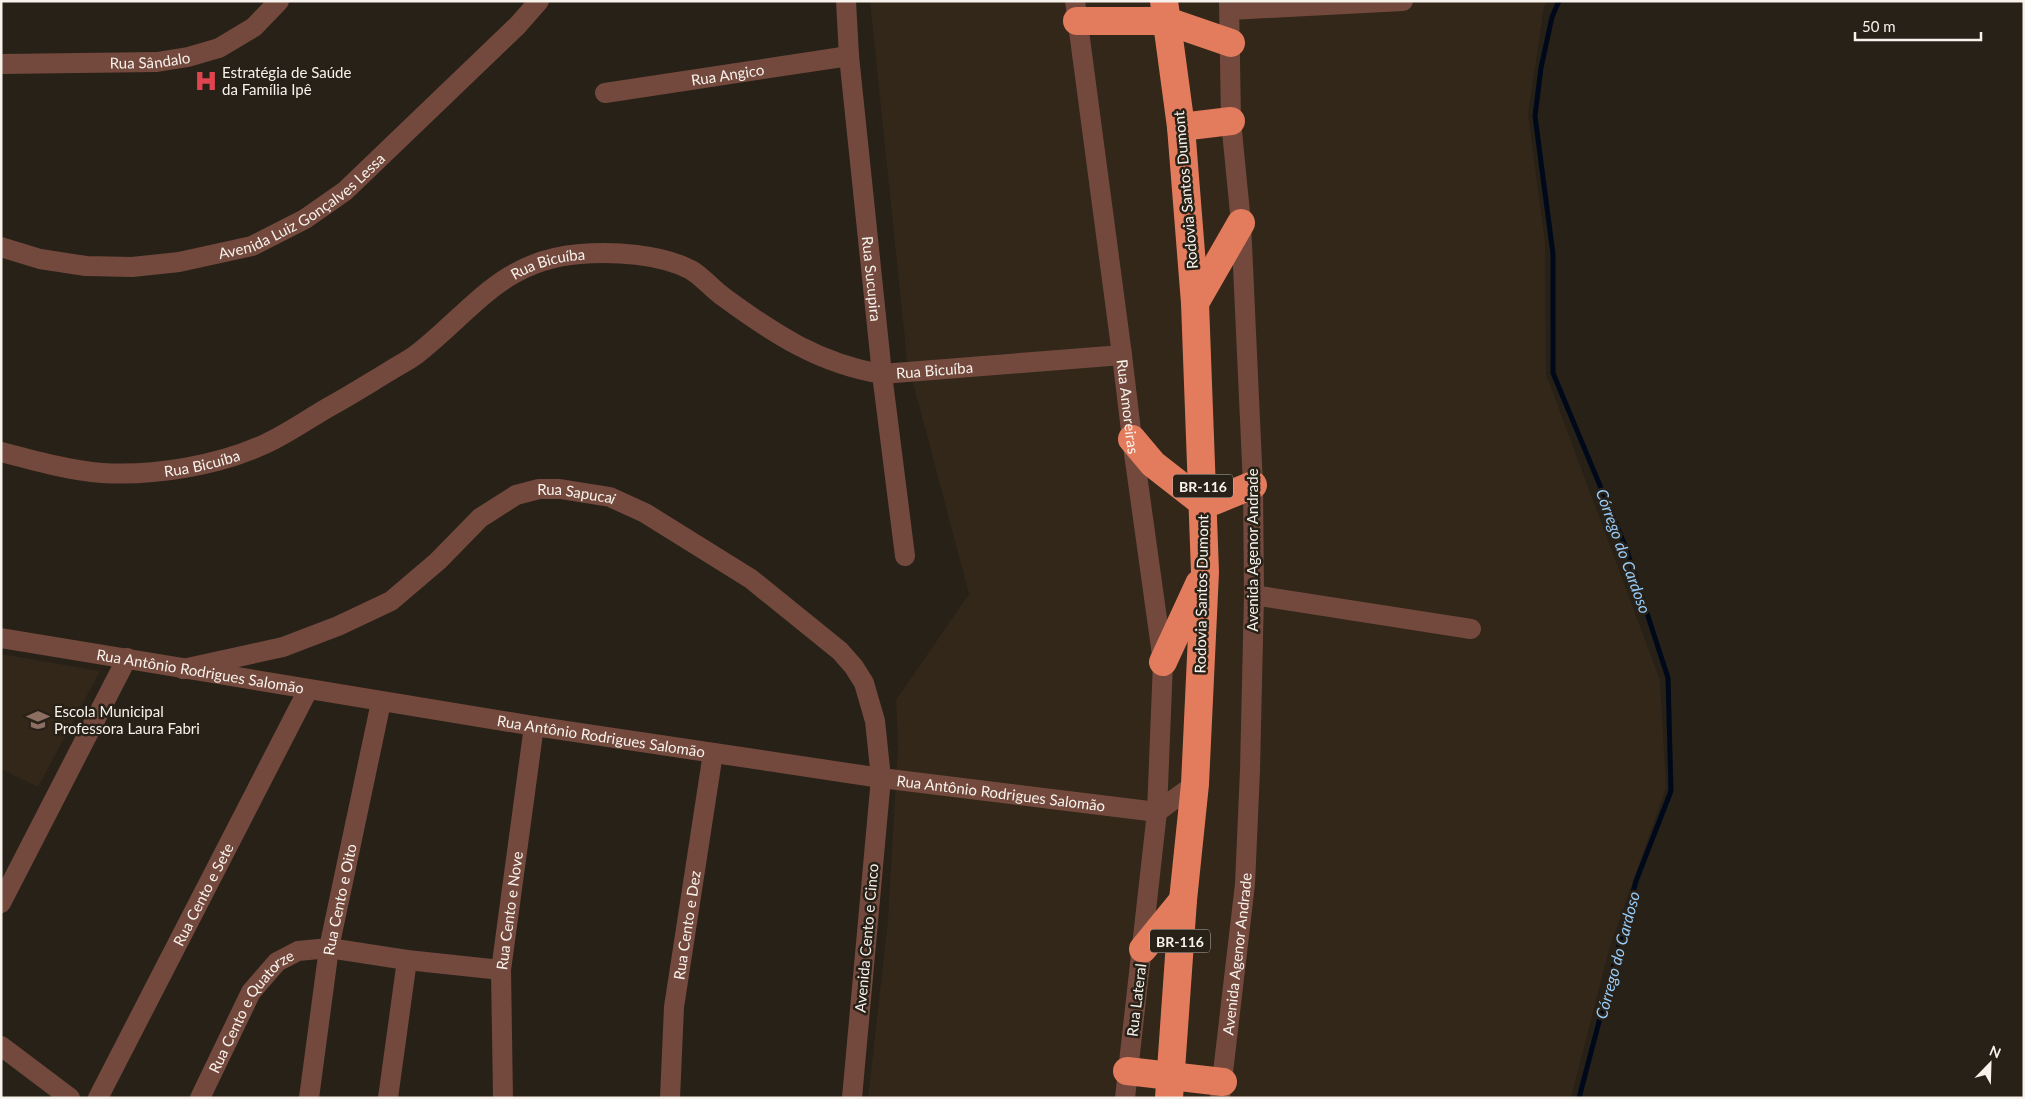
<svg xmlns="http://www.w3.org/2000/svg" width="2025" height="1099" font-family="Lato,sans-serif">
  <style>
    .built { fill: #322719 }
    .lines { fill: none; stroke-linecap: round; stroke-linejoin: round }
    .stream { stroke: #00091a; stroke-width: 5 }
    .minor { stroke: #73493d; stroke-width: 20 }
    .highway { stroke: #e37c5d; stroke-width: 28 }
    .labels { text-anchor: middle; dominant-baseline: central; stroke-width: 5; stroke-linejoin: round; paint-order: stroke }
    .shield { fill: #282118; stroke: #b9b3ac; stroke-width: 1 }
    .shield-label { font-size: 14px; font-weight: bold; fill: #f7f2ec }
    .street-label { font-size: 15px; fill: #f7f2ec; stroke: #282118 }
    .poi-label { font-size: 15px; fill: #f7f2ec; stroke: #282118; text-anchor: start }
    .water-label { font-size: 16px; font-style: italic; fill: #98ccf9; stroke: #282118 }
  </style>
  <rect width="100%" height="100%" fill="#282118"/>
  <!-- built -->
  <g class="built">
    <polygon points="870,1 1547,1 1544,7 1528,114 1545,242 1546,374 1660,680 1666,788 1610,946 1571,1098 868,1098 888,920 898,746 896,700 969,594 907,360"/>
    <polygon points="1,654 100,671 38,787 1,769"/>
  </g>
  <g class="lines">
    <!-- stream -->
    <polyline class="stream" points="1559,1 1552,17 1541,68 1535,116 1553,254 1553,373 1626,548 1668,678 1671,791 1636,881 1579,1098"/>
    <!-- minor -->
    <g class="minor">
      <path id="s1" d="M846 1 849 56 882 374 905 556"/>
      <path id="s2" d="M1075 1 1122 355 1132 439 1163 662 1157 812 1125 1098"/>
      <polyline points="1230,10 1403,1"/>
      <path id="s3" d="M1 64 157 62 188 57 219 48 254 27 279 1"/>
      <path id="s4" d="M605 93 849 56"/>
      <path id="s5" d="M1 247 40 259 86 266 132 267 179 262 252 246 305 219 345 191 518 25 539 1"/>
      <path id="s6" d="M1 452C31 460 72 471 102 473 154 476 217 466 265 444 287 434 308 419 329 407 349 396 368 384 388 372 397 366 408 361 417 354 473 310 502 260 580 254 613 251 661 254 691 270 703 277 713 290 725 298 774 334 820 364 882 374L1122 355"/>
      <polyline points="1254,595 1471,629"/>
      <path id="s7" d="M1 638 534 726 881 778 1157 812 1195 784"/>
      <path id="s8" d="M183 669 283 647 338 626 391 601 438 561 480 518 516 495 539 489H560L610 497 645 513 751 579 840 651 854 667 864 683 875 721 881 778 852 1098"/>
      <polyline points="1,903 127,658"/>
      <polyline points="1,1046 70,1098"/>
      <path id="s9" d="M98 1098 308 690"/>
      <path id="s10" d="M200 1098 251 992 277 962 298 951 329 948 407 960 501 970"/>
      <path id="s11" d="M309 1098 329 948 381 702"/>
      <polyline points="388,1098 407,960"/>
      <path id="s12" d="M503 1098 501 970 534 726"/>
      <path id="s13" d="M670 1098 674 1007 713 753"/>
      <path id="s14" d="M1220 1098 1245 884 1250 770 1254 595 1253 485 1241 223 1231 121 1229 1"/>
    </g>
    <!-- highway -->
    <g class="highway">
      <polyline points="1164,1 1181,127 1195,303 1205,572 1195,784 1183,900 1169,1098"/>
      <polyline points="1077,21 1167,21 1231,43"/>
      <polyline points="1181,127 1231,121"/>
      <polyline points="1195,303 1241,223"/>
      <polyline points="1132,439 1153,464 1203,503 1214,501 1253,485"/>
      <polyline points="1163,662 1199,584"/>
      <polyline points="1143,949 1183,900"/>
      <polyline points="1127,1071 1223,1082"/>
    </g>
  </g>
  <!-- icons -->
  <defs>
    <symbol id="hospital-bare" viewBox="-9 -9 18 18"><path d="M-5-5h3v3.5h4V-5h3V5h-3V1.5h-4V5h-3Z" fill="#e0444e" stroke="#282118" stroke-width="2.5" paint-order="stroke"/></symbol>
    <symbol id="school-bare" viewBox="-9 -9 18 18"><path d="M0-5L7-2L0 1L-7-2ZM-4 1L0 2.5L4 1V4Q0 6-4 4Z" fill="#8d6e63" stroke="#282118" stroke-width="2.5" paint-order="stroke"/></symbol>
  </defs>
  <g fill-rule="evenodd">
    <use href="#hospital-bare" x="190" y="65" width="32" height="32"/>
    <use href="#school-bare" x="22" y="704" width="32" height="32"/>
  </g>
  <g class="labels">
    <!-- shield labels -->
    <g class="shield">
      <rect x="1173" y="474.5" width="60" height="23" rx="4"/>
      <rect x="1150" y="929.5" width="60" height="23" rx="4"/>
    </g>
    <g class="shield-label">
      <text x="1203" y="486">BR-116</text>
      <text x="1180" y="941">BR-116</text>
    </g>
    <!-- street labels -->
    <g class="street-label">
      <text stroke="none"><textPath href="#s3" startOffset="149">Rua Sândalo</textPath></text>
      <text stroke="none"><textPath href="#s4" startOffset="124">Rua Angico</textPath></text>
      <text transform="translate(1185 190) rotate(-95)">Rodovia Santos Dumont</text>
      <text stroke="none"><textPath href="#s5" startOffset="318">Avenida Luiz Gonçalves Lessa</textPath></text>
      <text stroke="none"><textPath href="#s6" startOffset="609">Rua Bicuíba</textPath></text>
      <text stroke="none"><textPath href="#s1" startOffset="279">Rua Sucupira</textPath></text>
      <text stroke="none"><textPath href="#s6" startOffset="1029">Rua Bicuíba</textPath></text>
      <text stroke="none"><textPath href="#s2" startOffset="409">Rua Amoreiras</textPath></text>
      <text stroke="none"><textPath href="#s6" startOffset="204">Rua Bicuíba</textPath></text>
      <text stroke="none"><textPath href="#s8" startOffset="446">Rua Sapucai</textPath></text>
      <text transform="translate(1252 550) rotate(-90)">Avenida Agenor Andrade</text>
      <text transform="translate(1201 594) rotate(-89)">Rodovia Santos Dumont</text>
      <text stroke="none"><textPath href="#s7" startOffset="202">Rua Antônio Rodrigues Salomão</textPath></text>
      <text stroke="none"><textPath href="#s7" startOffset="608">Rua Antônio Rodrigues Salomão</textPath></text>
      <text stroke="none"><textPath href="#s7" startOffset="1012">Rua Antônio Rodrigues Salomão</textPath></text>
      <text stroke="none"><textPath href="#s9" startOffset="229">Rua Cento e Sete</textPath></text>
      <text stroke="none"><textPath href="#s11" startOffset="201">Rua Cento e Oito</textPath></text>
      <text stroke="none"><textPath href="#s12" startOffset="188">Rua Cento e Nove</textPath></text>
      <text stroke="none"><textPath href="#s13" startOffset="174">Rua Cento e Dez</textPath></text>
      <text transform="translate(866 938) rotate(-85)">Avenida Cento e Cinco</text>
      <text stroke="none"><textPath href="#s14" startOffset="145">Avenida Agenor Andrade</textPath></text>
      <text transform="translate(1136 1000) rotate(-83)">Rua Lateral</text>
      <text stroke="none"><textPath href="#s10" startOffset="102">Rua Cento e Quatorze</textPath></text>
    </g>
    <!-- poi labels -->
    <g class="poi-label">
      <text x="222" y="72">Estratégia de Saúde<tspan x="222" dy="17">da Família Ipê</tspan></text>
      <text x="54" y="711">Escola Municipal<tspan x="54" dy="17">Professora Laura Fabri</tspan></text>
    </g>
    <!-- water labels -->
    <g class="water-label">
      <text transform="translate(1624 551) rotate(70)">Córrego do Cardoso</text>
      <text transform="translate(1617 955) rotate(-75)">Córrego do Cardoso</text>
    </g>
  </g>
  <!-- border -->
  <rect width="2025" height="1099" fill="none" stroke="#f7f2ec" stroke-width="5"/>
  <!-- north arrow -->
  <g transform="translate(1990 1064) rotate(23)" stroke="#282118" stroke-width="4" paint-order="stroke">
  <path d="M0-4L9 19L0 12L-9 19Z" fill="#f7f2ec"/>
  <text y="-8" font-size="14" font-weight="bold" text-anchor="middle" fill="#f7f2ec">N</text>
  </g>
  <!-- scale -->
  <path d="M1855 32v8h126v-8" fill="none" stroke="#f7f2ec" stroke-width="2.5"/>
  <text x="1862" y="32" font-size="15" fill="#f7f2ec" stroke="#282118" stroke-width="4" paint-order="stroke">50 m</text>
</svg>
